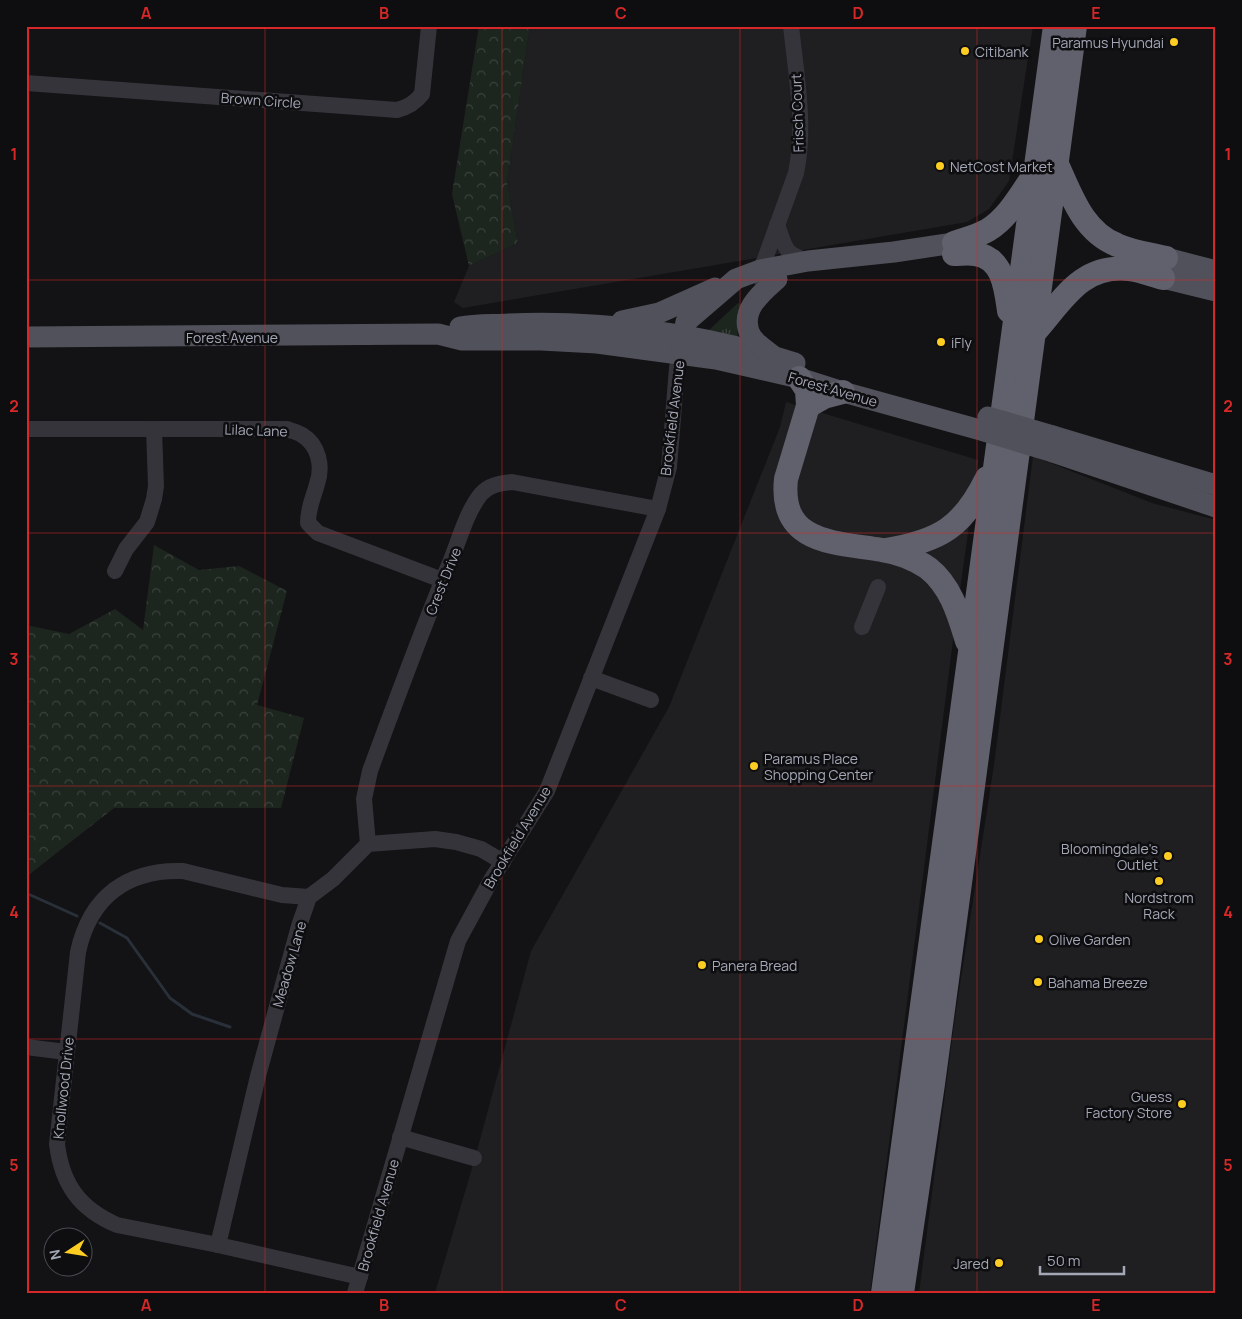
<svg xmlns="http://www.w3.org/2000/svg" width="1242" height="1319" font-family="Manrope,sans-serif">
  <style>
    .built { fill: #1f1f22 }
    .grass { fill: url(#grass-tufts) }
    .forest { fill: url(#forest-crowns) }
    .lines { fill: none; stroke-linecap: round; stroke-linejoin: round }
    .stream { stroke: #29303a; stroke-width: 3 }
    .minor { stroke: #34343a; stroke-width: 16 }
    .major { stroke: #50515a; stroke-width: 21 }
    .highway { stroke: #60616c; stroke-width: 24 }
    .major-bridge { stroke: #50515a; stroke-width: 21 }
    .grid { fill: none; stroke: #d62828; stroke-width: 1; stroke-opacity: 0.55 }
    .poi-dot { fill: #fecd22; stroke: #0e0e10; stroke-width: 2 }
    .labels { text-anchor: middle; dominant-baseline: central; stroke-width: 5; stroke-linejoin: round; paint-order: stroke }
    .poi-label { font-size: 14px; fill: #a4a7b6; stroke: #0e0e10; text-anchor: start }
    .street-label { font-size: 14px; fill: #a4a7b6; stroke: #0e0e10 }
    .neatline { fill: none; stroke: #d62828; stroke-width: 2 }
    .grid-label { font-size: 16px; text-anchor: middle; font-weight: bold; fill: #d62828 }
  </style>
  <defs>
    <pattern id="grass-tufts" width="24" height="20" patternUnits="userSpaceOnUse" patternTransform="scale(1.25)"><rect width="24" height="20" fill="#1d251f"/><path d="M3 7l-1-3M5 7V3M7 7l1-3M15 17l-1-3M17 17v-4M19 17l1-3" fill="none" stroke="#3b423d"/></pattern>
    <pattern id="forest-crowns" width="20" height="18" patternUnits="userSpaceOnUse" patternTransform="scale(1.25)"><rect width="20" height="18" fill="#1d251f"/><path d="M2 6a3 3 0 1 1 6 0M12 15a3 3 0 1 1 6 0" fill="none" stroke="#3b423d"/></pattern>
  </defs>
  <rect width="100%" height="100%" fill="#131315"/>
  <!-- built -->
  <g class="built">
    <polygon points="530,26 1033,26 1009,181 989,209 967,222 463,308 454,302 469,266 518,243 507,182"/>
    <polygon points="786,402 978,460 952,648 870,1293 435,1293 475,1158 531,951 669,707 780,427"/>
    <polygon points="1033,456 1152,503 1216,520 1216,1293 919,1293 955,1017 994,765"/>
  </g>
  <!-- grass -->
  <polygon class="grass" points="738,303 741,305 737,328 738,337 708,331"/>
  <!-- forest -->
  <g class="forest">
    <polygon points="479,26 530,26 507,182 518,243 469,266 452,194"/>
    <polygon points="154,545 199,570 239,566 287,591 257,705 304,718 281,808 114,808 26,877 26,625 69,634 115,609 143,630"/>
  </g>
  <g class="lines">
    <!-- stream -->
    <g class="stream">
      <polyline points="26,893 77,916"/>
      <polyline points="100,923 127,938 170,998 192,1014 230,1027"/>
    </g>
    <!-- minor -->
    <g class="minor">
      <path d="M26 83 397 110C408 107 415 103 422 94L429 26"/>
      <path d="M777 225C786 248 783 253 808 261"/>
      <path d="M760 278V270L765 259 796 173C806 126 796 74 791 26"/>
      <path d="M26 429H287C292 431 298 432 302 435 319 445 323 467 317 484 313 499 308 507 308 523L318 533 442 580"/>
      <polyline points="115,571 126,549 147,522 154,499 156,486 154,429"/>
      <polyline points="862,627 878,587"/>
      <polyline points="591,678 651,700"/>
      <path d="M368 844 364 799 370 771C396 700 422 629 451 560 459 540 467 511 481 494 489 485 500 483 512 482L658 509"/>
      <path d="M309 897 282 895 183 871C127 869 90 897 78 952L57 1144C62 1185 80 1209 117 1225L218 1245 360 1277"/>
      <polyline points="26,1047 66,1052"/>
      <polyline points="400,1137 474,1158"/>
      <polyline points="218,1245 258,1076 299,926 309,897 333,879 368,844 435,839 456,842 481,849 503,862"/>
      <polyline points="355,1293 458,941 491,880 547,791 658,509 669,467 677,368 680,353"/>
    </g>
    <!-- major -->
    <g class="major">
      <polyline points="1166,258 1216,271"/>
      <polyline points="1163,278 1216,291"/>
      <polyline points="622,321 659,313 715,288"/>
      <path d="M460 327C476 324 493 325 509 324 606 320 702 334 795 363"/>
      <polyline points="26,337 438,334 462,340 541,340 597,343 716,359 799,378 843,392 984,431"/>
      <polyline points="681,348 686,322 736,279 760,270 808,261 894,252 954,243"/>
      <path d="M772 355C765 349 755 343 751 336 738 312 761 293 777 279"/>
      <polyline points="1053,436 1216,485"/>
      <polyline points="1053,452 1216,507"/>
    </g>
    <!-- highway -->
    <g class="highway">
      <path d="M1056 162C1071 194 1082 231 1117 245 1132 252 1150 254 1166 258"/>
      <path d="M954 243C965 239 978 236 988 230 1008 218 1021 194 1034 175"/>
      <path d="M954 254C961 254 968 253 975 254 1003 257 1006 289 1009 311"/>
      <path d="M1034 333C1062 302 1080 264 1129 269 1140 270 1152 275 1163 278"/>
      <path d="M799 378 807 390 808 406 786 479C779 545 836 542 882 550 897 552 915 559 928 568 951 586 959 615 967 641"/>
      <polyline points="808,406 824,397 843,392"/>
      <path d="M886 550C940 541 963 527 987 478"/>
      <polyline points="883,1293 1055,26"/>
      <polyline points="902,1293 933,1084 1075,26"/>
    </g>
    <!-- major-bridge -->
    <g class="major-bridge">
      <polyline points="988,417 1053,436"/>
      <polyline points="984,431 1053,452"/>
    </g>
  </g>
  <!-- grid -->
  <path class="grid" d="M265 26V1293M502 26V1293M740 26V1293M977 26V1293M26 280H1216M26 533H1216M26 786H1216M26 1039H1216"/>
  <!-- markers -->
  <g class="poi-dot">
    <circle cx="1174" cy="42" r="5"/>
    <circle cx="965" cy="51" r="5"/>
    <circle cx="940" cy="166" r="5"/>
    <circle cx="941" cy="342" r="5"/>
    <circle cx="754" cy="766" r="5"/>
    <circle cx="1168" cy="856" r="5"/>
    <circle cx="1159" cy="881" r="5"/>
    <circle cx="1039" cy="939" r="5"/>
    <circle cx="702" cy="965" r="5"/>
    <circle cx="1038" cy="982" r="5"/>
    <circle cx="1182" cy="1104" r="5"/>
    <circle cx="999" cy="1263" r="5"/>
  </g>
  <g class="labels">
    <!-- poi labels -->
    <g class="poi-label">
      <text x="1164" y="42" text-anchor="end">Paramus Hyundai</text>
      <text x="975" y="51">Citibank</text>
      <text x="950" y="166">NetCost Market</text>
      <text x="951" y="342">iFly</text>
      <text x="764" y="758">Paramus Place<tspan x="764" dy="16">Shopping Center</tspan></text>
      <text x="1158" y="848" text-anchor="end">Bloomingdale's<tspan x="1158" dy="16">Outlet</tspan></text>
      <text x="1159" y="897" text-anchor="middle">Nordstrom<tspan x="1159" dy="16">Rack</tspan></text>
      <text x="1049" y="939">Olive Garden</text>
      <text x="712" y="965">Panera Bread</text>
      <text x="1048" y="982">Bahama Breeze</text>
      <text x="1172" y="1096" text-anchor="end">Guess<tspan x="1172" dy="16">Factory Store</tspan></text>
      <text x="989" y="1263" text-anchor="end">Jared</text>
    </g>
    <!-- street labels -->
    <g class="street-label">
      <text transform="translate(261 100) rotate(4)">Brown Circle</text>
      <text transform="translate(797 113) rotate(-92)">Frisch Court</text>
      <text x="232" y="337">Forest Avenue</text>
      <text transform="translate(833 389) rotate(16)">Forest Avenue</text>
      <text transform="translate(672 418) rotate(-83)">Brookfield Avenue</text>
      <text transform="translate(256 430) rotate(2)">Lilac Lane</text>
      <text transform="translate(443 581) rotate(-68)">Crest Drive</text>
      <text transform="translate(517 837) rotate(-59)">Brookfield Avenue</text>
      <text transform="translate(289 964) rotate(-74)">Meadow Lane</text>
      <text transform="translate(63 1088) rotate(-84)">Knollwood Drive</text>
      <text transform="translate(378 1215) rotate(-74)">Brookfield Avenue</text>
    </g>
  </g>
  <!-- border -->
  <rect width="1242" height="1319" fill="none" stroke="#0e0e10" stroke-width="55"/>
  <!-- north arrow -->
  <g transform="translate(68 1252) rotate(258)"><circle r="24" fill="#0e0e10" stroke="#4a4b52"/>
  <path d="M0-4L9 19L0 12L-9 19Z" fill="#fecd22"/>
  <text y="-8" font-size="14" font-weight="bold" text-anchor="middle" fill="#a4a7b6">N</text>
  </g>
  <!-- scale -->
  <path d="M1040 1266v8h84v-8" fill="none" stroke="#a4a7b6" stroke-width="2.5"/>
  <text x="1047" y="1266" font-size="15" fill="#a4a7b6" stroke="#0e0e10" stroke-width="4" paint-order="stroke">50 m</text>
  <rect x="28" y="28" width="1186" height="1264" class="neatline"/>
  <g class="grid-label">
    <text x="146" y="19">A</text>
    <text x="384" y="19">B</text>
    <text x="621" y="19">C</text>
    <text x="858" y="19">D</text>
    <text x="1096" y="19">E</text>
    <text x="14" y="160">1</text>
    <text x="1228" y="160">1</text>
    <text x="14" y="412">2</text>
    <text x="1228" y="412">2</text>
    <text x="14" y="665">3</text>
    <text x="1228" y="665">3</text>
    <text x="14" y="918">4</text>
    <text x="1228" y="918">4</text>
    <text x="14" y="1171">5</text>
    <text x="1228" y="1171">5</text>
    <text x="146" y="1311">A</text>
    <text x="384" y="1311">B</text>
    <text x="621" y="1311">C</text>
    <text x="858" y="1311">D</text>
    <text x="1096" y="1311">E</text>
  </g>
</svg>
